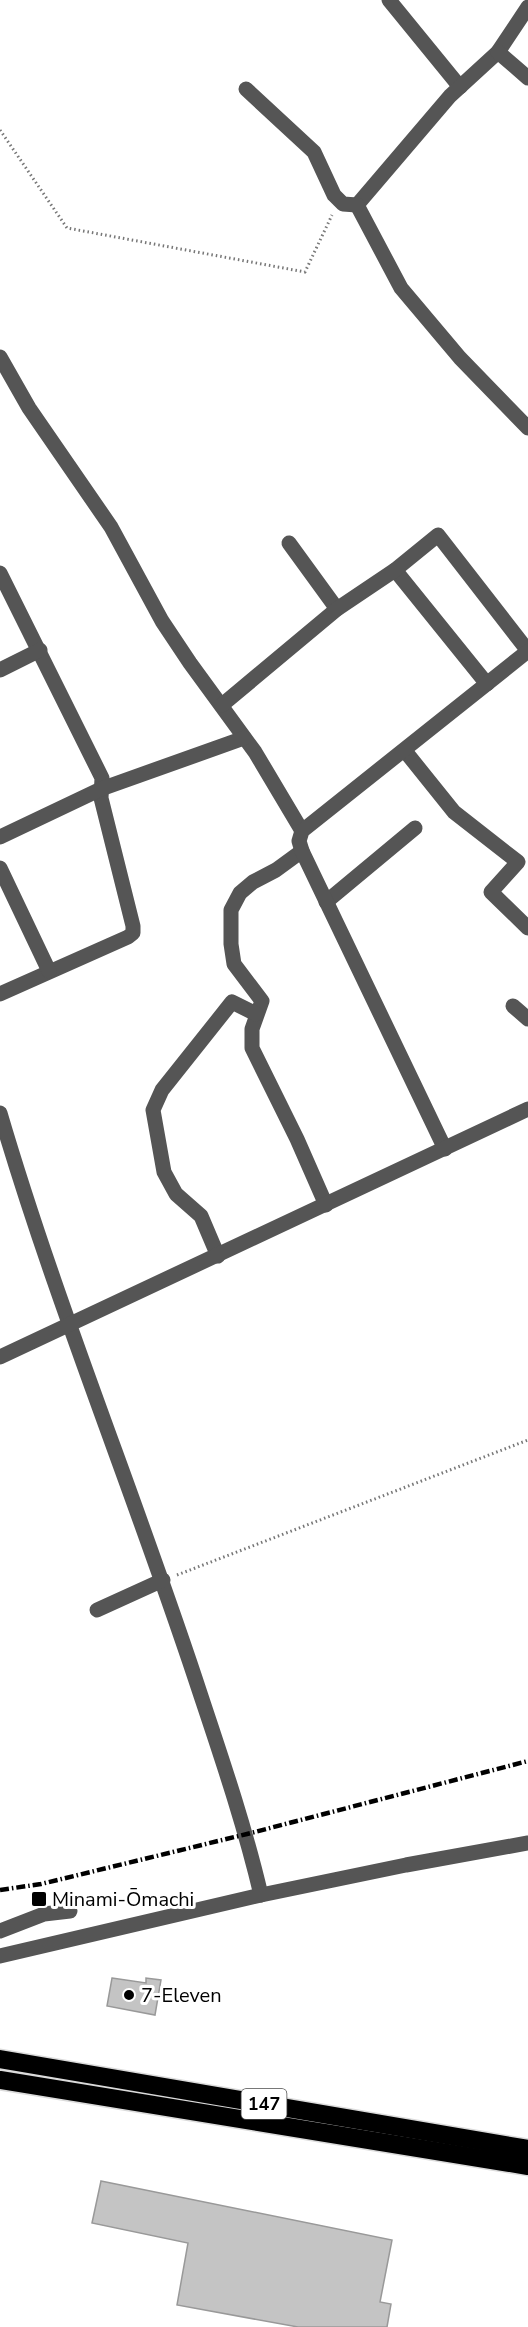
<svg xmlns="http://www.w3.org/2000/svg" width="528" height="2327" font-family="'Nunito Sans',sans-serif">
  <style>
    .building { fill: #c4c4c4; stroke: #999; stroke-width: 1.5 }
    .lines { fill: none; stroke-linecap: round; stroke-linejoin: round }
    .highway-casing { stroke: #dbdbdb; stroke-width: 21 }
    .path { stroke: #777; stroke-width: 3; stroke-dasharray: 1.5 3; stroke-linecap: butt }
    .minor { stroke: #555; stroke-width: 15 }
    .highway { stroke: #000; stroke-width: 18 }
    .rail { stroke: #000; stroke-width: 4.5; stroke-dasharray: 9 3 1.5 3; stroke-linecap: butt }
    .poi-dot { fill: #000; stroke: #fff; stroke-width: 2 }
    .labels { text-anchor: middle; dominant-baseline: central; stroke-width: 6; stroke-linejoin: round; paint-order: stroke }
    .shield { fill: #fff; stroke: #4c4c4c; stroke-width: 1.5 }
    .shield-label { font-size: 18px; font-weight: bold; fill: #000 }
    .poi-label { font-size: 20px; fill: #000; stroke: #fff; text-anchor: start }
  </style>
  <rect width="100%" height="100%" fill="#fff"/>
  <!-- building -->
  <g class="building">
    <polygon points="112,1978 146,1983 146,1978 161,1980 155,2015 107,2006"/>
    <polygon points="101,2181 392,2240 380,2302 391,2304 387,2327 298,2327 177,2305 188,2243 92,2223"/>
  </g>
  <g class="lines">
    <defs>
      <g id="highway">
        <polyline points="0,2059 528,2149"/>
        <polyline points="0,2080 528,2166"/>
      </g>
    </defs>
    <!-- highway casing -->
    <use href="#highway" class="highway-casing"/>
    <!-- path -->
    <g class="path">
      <polyline points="0,130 67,228 305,272 332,215"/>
      <polyline points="177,1575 528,1440"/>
    </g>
    <!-- minor -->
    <g class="minor">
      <polyline points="389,0 460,87"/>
      <polyline points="528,7 498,52 450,96 357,205 401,288 460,358 528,428"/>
      <polyline points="498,52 528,78"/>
      <polyline points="246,89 314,152 334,195 343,204 357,205"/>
      <polyline points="0,357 29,408 111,527 162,621 190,663 255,752 302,831"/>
      <polyline points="289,543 337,609"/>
      <polyline points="395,570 487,684"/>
      <polyline points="0,573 102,778 101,798 133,926 133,933 128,937 0,994"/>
      <polyline points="0,670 40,650"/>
      <polyline points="222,705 337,609 395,570 438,535 528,651"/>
      <polyline points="405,751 454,812 518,862 491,892 528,928"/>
      <polyline points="0,837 101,789 244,738"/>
      <polyline points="302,851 276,870 253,882 240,893 231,910 231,944 234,964 262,1001 252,1029 252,1048 297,1139 326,1205"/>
      <polyline points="0,868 49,971"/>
      <polyline points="326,902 415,828"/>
      <polyline points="513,1006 528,1019"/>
      <path d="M0 1113C58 1310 137 1500 201 1696 223 1762 245 1827 261 1895"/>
      <polyline points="445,1149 302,851 299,841 302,831 528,651"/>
      <polyline points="218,1256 201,1216 176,1194 164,1172 153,1110 162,1090 232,1002 256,1014"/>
      <polyline points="0,1357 528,1109"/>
      <polyline points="97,1610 163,1580"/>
      <polyline points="0,1931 44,1914 70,1911"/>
      <polyline points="0,1956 261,1895 406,1865 528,1843"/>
    </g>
    <!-- highway -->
    <use href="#highway" class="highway"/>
    <!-- rail -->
    <polyline class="rail" points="0,1890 41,1884 247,1834 528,1761"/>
  </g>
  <!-- markers -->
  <g class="poi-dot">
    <rect x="31" y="1891" width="16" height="16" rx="3"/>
    <circle cx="129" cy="1995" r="6"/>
  </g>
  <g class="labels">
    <!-- shield labels -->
    <rect class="shield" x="241.5" y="2089" width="45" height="30" rx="4.5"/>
    <g class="shield-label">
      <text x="264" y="2104">147</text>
    </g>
    <!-- poi labels -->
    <g class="poi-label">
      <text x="52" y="1899">Minami-Ōmachi</text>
      <text x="141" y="1995">7-Eleven</text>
    </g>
  </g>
</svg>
